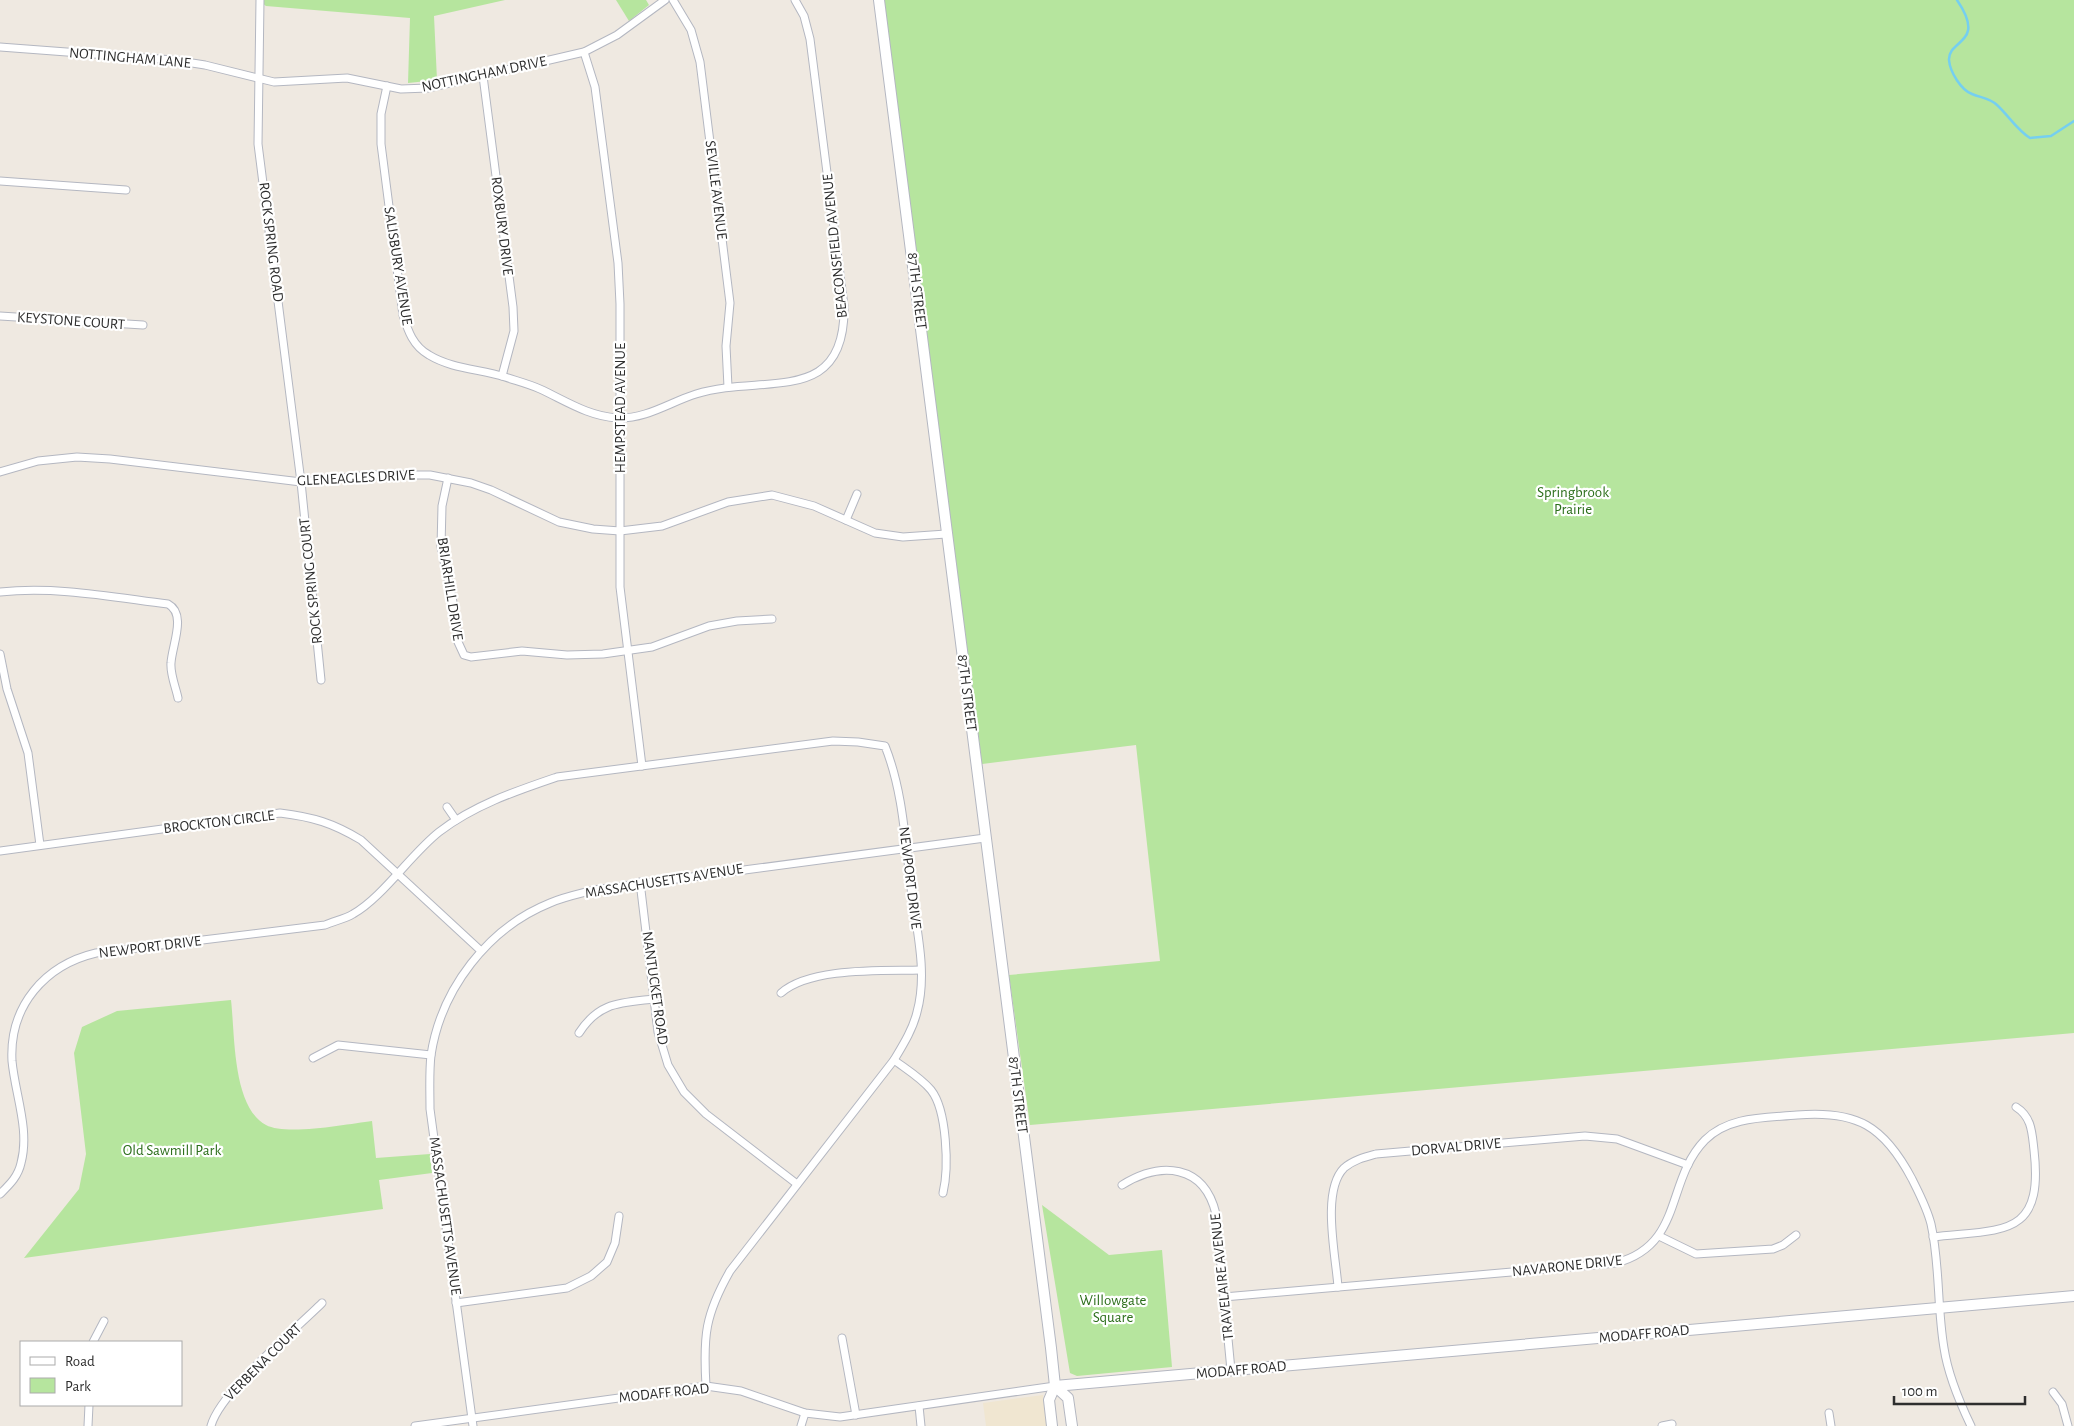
<svg xmlns="http://www.w3.org/2000/svg" width="2074" height="1426" font-family="'Alegreya Sans',sans-serif">
  <style>
    .education { fill: #f0e6d1 }
    .green { fill: #b6e59e }
    .lines { fill: none; stroke-linecap: round; stroke-linejoin: round }
    .stream { stroke: #75cff0; stroke-width: 2.5 }
    .street-casing { stroke: #b4b7c1; stroke-width: 9 }
    .secondary-casing { stroke: #b4b7c1; stroke-width: 12 }
    .street { stroke: #fff; stroke-width: 7 }
    .secondary { stroke: #fff; stroke-width: 10 }
    .labels { text-anchor: middle; dominant-baseline: central; stroke-width: 4.5; stroke-linejoin: round; paint-order: stroke }
    .street-label { font-size: 15px; fill: #2e2e2e; stroke: #fff }
    .park-label { font-size: 15px; fill: #2c6e1b; stroke: #fff }
  </style>
  <rect width="100%" height="100%" fill="#efe9e1"/>
  <!-- education -->
  <polygon class="education" points="1043,1395 1047,1426 986,1426 983,1403"/>
  <!-- green -->
  <g class="green">
    <polygon points="258,0 505,0 434,16 437,80 408,83 410,18 266,6"/>
    <polygon points="616,0 646,0 649,5 629,21"/>
    <polygon points="884,0 2074,0 2074,1033 1030,1125 1009,975 1160,961 1136,745 982,764"/>
    <path d="M231 1000C235 1033 232 1107 266 1125 286 1136 348 1124 372 1121L376 1158 430 1154 432 1173 379 1180 383 1209 24 1258 79 1189 86 1154 74 1053 82 1027 117 1011Z"/>
    <polygon points="1042,1205 1109,1255 1162,1250 1172,1367 1077,1376 1070,1373"/>
  </g>
  <g class="lines">
    <!-- stream -->
    <path class="stream" d="M1957 0C1987 44 1948 39 1949 60 1950 72 1961 90 1972 94 1981 98 1990 98 1997 105 2008 115 2017 130 2030 138L2051 136 2074 121"/>
    <defs>
      <g id="street">
        <polyline points="260,0 258,144 301,482 321,680"/>
        <polyline points="673,0 691,30 700,62 730,303 726,346 728,387"/>
        <polyline points="0,47 173,60 205,65 274,82 347,78 401,89 428,88 584,52 617,35 665,0"/>
        <polyline points="584,52 595,87 618,263 620,304 620,587 642,766"/>
        <polyline points="483,76 513,307 514,331 502,376"/>
        <path d="M387 86 381 114V144L403 315C408 331 413 346 429 355 452 369 480 369 505 377 517 381 529 384 540 389 566 401 588 416 617 418 647 419 670 402 696 394 763 373 846 408 844 306L810 39 804 16 795 0"/>
        <polyline points="0,181 126,190"/>
        <polyline points="0,316 143,325"/>
        <polyline points="0,472 38,461 77,457 110,459 301,482 371,475 430,475 471,483 491,490 559,522 593,529 620,531 662,526 728,502 772,495 814,506 875,533 903,537 946,534"/>
        <polyline points="448,478 442,506 441,547 456,616 458,642 464,655 471,657 522,651 567,655 603,654 652,647 709,626 737,621 772,619"/>
        <polyline points="846,520 857,494"/>
        <path d="M0 592C56 586 112 597 168 604 187 614 172 645 171 663 170 674 176 688 178 698"/>
        <polyline points="0,654 7,689 28,753 40,845"/>
        <polyline points="447,807 456,820"/>
        <path d="M0 851 280 813C313 817 333 823 361 840L480 950"/>
        <polyline points="640,882 658,1032 668,1065 684,1092 706,1114 797,1184"/>
        <path d="M781 993C810 967 883 971 920 970"/>
        <path d="M579 1033C599 1002 620 1003 654 999"/>
        <polyline points="313,1058 338,1045 431,1055"/>
        <path d="M894 1060C906 1069 921 1078 931 1090 947 1110 949 1168 943 1193"/>
        <path d="M1122 1185C1161 1161 1204 1164 1216 1214L1231 1370"/>
        <path d="M0 1194C9 1185 18 1177 21 1163 30 1130 15 1094 12 1061 9 1006 45 965 96 953L325 925C334 921 345 919 353 914 382 898 411 854 439 832 474 805 516 791 557 777L833 741 858 742 885 746C903 791 905 840 911 888 916 927 928 973 917 1012 913 1029 903 1045 894 1060L730 1271C705 1315 703 1336 706 1386"/>
        <polyline points="1659,1236 1696,1254 1773,1249 1783,1245 1796,1235"/>
        <path d="M1933 1237C2003 1229 2044 1238 2034 1150 2032 1133 2032 1117 2016 1107"/>
        <path d="M1338 1287C1336 1257 1321 1191 1344 1168 1353 1160 1365 1157 1376 1154L1585 1136 1617 1139 1688 1165"/>
        <path d="M1224 1297 1616 1263C1684 1245 1665 1181 1705 1140 1729 1116 1765 1118 1797 1115 1857 1110 1884 1126 1912 1179 1919 1193 1927 1208 1931 1224 1940 1264 1937 1307 1944 1348 1948 1375 1959 1401 1971 1426"/>
        <polyline points="456,1303 567,1288 591,1276 607,1262 615,1243 619,1216"/>
        <polyline points="842,1338 856,1415"/>
        <polyline points="93,1342 104,1321"/>
        <polyline points="2053,1392 2062,1404 2068,1426"/>
        <polyline points="919,1406 921,1426"/>
        <polyline points="1829,1413 1831,1426"/>
        <polyline points="88,1426 89,1405"/>
        <path d="M211 1426C220 1392 295 1330 322 1303"/>
        <polyline points="415,1426 706,1386 741,1391 805,1413 840,1417 1055,1386"/>
        <path d="M473 1426 430 1109C430 1091 429 1073 431 1055 441 989 488 928 550 903 564 897 579 894 594 890L985 838"/>
        <polyline points="801,1426 805,1413"/>
        <polyline points="1662,1426 1672,1424"/>
      </g>
      <g id="secondary">
        <polyline points="879,0 1051,1348 1055,1386 1049,1400 1052,1426"/>
        <polyline points="1055,1386 2074,1296"/>
        <polyline points="1055,1386 1068,1398 1072,1426"/>
      </g>
    </defs>
    <!-- street casing -->
    <use href="#street" class="street-casing"/>
    <!-- secondary casing -->
    <use href="#secondary" class="secondary-casing"/>
    <!-- street -->
    <use href="#street" class="street"/>
    <!-- secondary -->
    <use href="#secondary" class="secondary"/>
  </g>
  <g class="labels">
    <!-- street labels -->
    <g class="street-label">
      <text transform="translate(130 58) rotate(5)">NOTTINGHAM LANE</text>
      <text transform="translate(484 74) rotate(-12)">NOTTINGHAM DRIVE</text>
      <text transform="translate(716 190) rotate(83)">SEVILLE AVENUE</text>
      <text transform="translate(502 226) rotate(83)">ROXBURY DRIVE</text>
      <text transform="translate(271 242) rotate(83)">ROCK SPRING ROAD</text>
      <text transform="translate(835 246) rotate(-96)">BEACONSFIELD AVENUE</text>
      <text transform="translate(398 266) rotate(81)">SALISBURY AVENUE</text>
      <text transform="translate(917 291) rotate(83)">87TH STREET</text>
      <text transform="translate(71 321) rotate(4)">KEYSTONE COURT</text>
      <text transform="translate(620 408) rotate(-90)">HEMPSTEAD AVENUE</text>
      <text transform="translate(356 478) rotate(-3)">GLENEAGLES DRIVE</text>
      <text transform="translate(311 581) rotate(-96)">ROCK SPRING COURT</text>
      <text transform="translate(450 589) rotate(81)">BRIARHILL DRIVE</text>
      <text transform="translate(967 693) rotate(83)">87TH STREET</text>
      <text transform="translate(219 822) rotate(-7)">BROCKTON CIRCLE</text>
      <text transform="translate(910 878) rotate(83)">NEWPORT DRIVE</text>
      <text transform="translate(664 881) rotate(-9)">MASSACHUSETTS AVENUE</text>
      <text transform="translate(150 947) rotate(-7)">NEWPORT DRIVE</text>
      <text transform="translate(655 988) rotate(82)">NANTUCKET ROAD</text>
      <text transform="translate(1018 1095) rotate(83)">87TH STREET</text>
      <text transform="translate(1456 1147) rotate(-5)">DORVAL DRIVE</text>
      <text transform="translate(445 1216) rotate(82)">MASSACHUSETTS AVENUE</text>
      <text transform="translate(1567 1266) rotate(-6)">NAVARONE DRIVE</text>
      <text transform="translate(1222 1277) rotate(-96)">TRAVELAIRE AVENUE</text>
      <text transform="translate(1644 1334) rotate(-5)">MODAFF ROAD</text>
      <text transform="translate(263 1362) rotate(-45)">VERBENA COURT</text>
      <text transform="translate(1241 1370) rotate(-5)">MODAFF ROAD</text>
      <text transform="translate(664 1393) rotate(-6)">MODAFF ROAD</text>
    </g>
    <!-- park labels -->
    <g class="park-label">
      <text x="1573" y="492">Springbrook<tspan x="1573" dy="17">Prairie</tspan></text>
      <text x="172" y="1150">Old Sawmill Park</text>
      <text x="1113" y="1300">Willowgate<tspan x="1113" dy="17">Square</tspan></text>
    </g>
  </g>
  <!-- legend -->
  <rect x="20" y="1341" width="162" height="65" fill="#ffffff" stroke="#ababab"/>
  <rect x="30" y="1357" width="25" height="8" fill="#ffffff" stroke="#ababab"/>
  <text x="65" y="1366" font-size="15" fill="#2e2e2e">Road</text>
  <rect x="30" y="1378" width="25" height="15" fill="#b6e59e" stroke="#ababab"/>
  <text x="65" y="1391" font-size="15" fill="#2e2e2e">Park</text>
  <!-- scale -->
  <path d="M1894 1396v8h131v-8" fill="none" stroke="#2e2e2e" stroke-width="2.5"/>
  <text x="1902" y="1396" font-size="15" fill="#2e2e2e" stroke="#ffffff" stroke-width="4" paint-order="stroke">100 m</text>
</svg>
